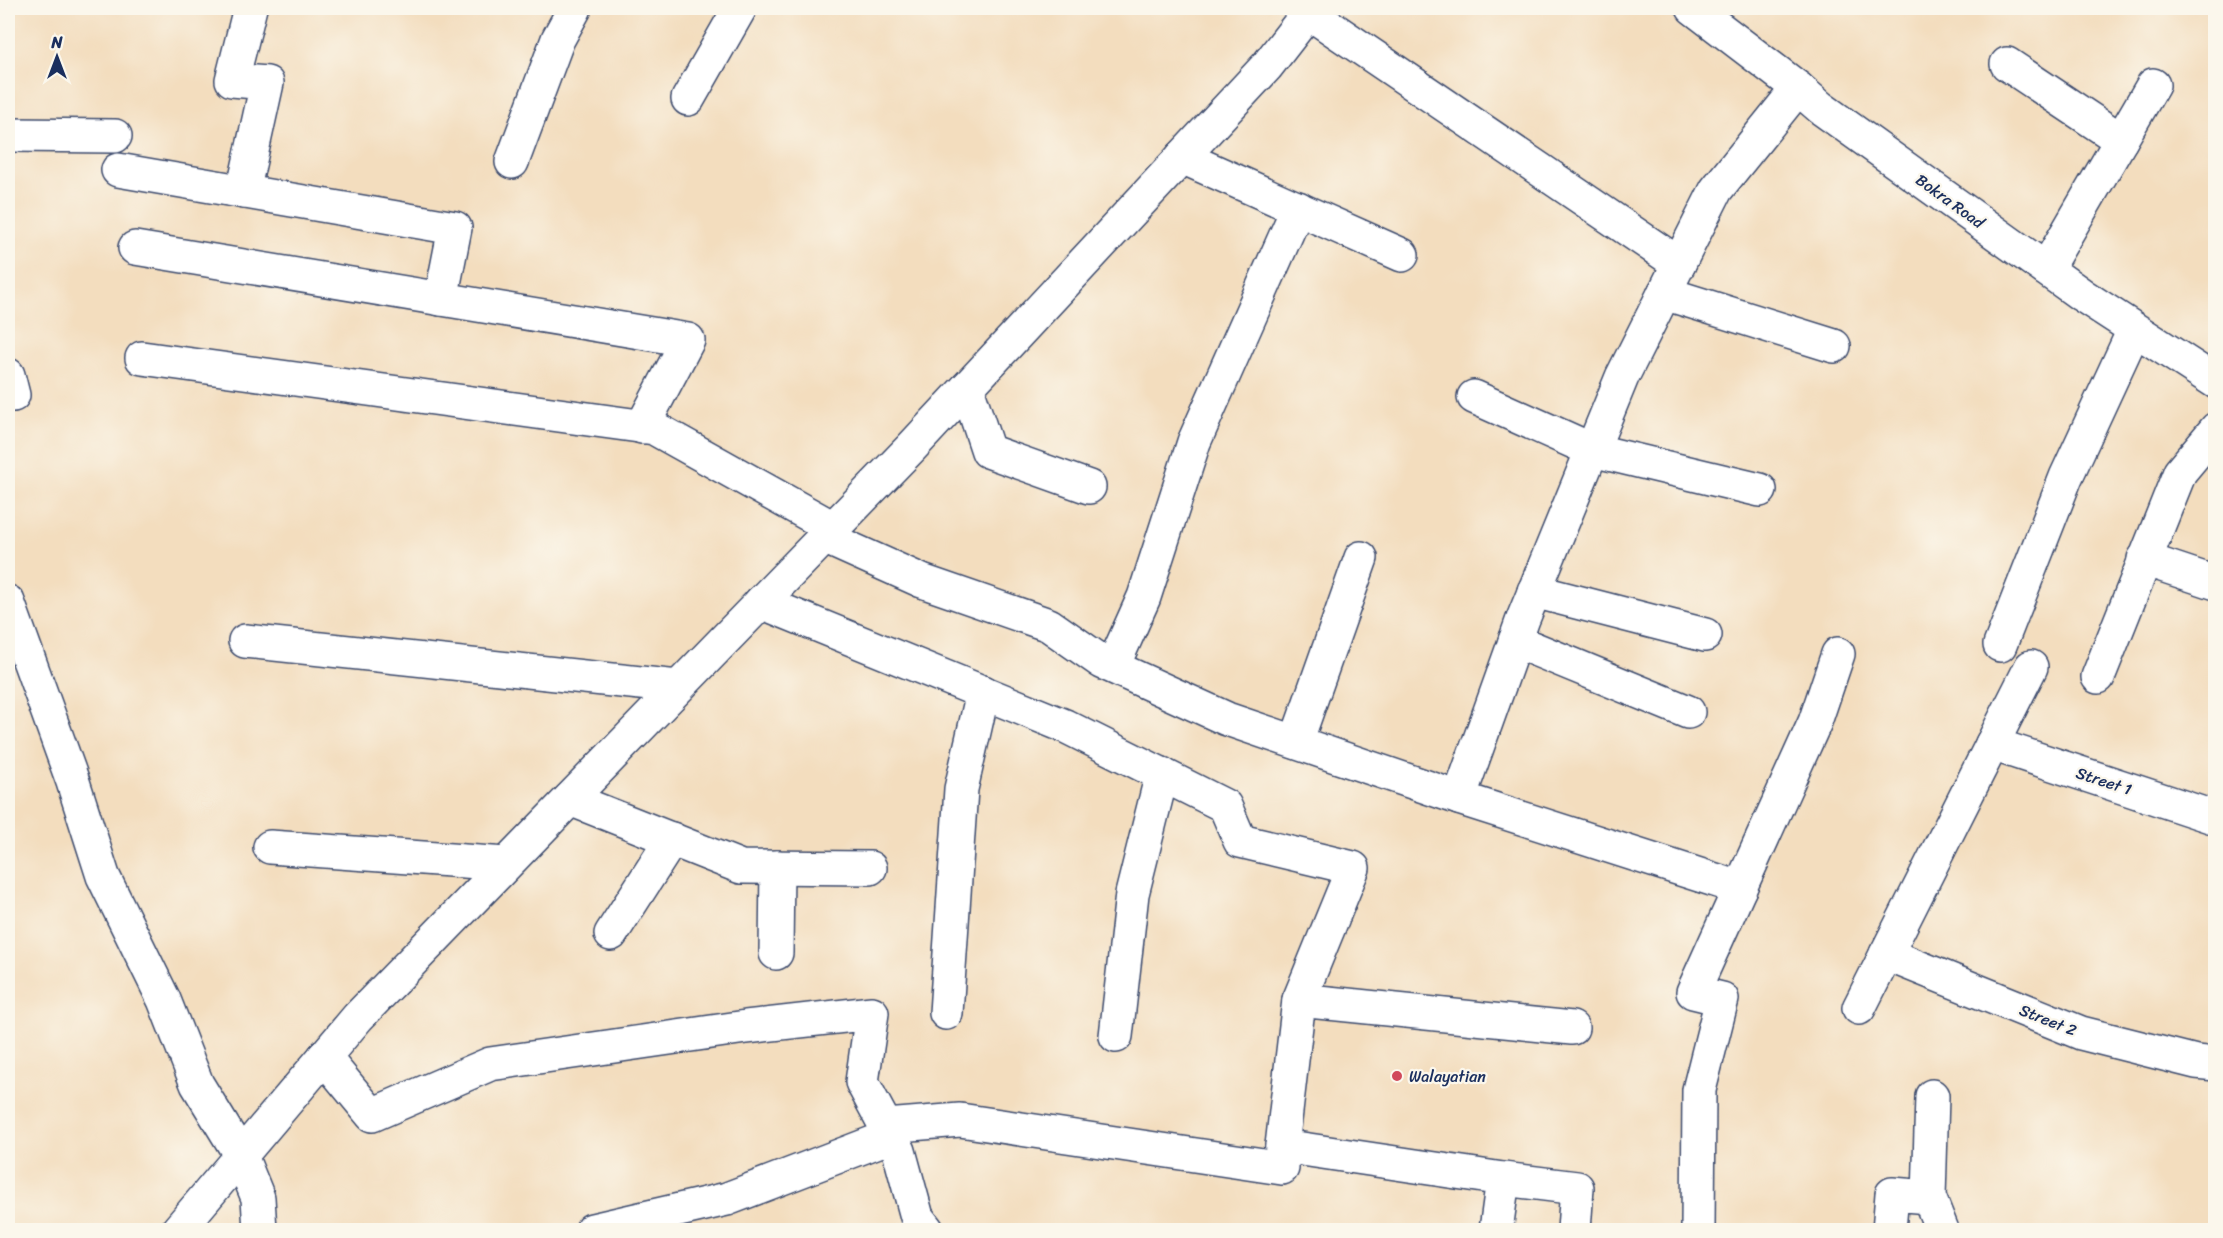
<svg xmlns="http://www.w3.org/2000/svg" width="2223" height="1238" font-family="Sriracha,sans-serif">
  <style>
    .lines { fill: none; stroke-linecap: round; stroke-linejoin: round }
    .minor-casing { stroke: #3b496c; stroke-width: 36 }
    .minor { stroke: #fff; stroke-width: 33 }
    .poi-dot { fill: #d1495b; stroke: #fbf7ec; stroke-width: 2 }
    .labels { text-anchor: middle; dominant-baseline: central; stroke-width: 4.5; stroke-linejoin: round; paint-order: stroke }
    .street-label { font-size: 16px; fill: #1b2f5e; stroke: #fbf7ec }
    .poi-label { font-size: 16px; fill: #1b2f5e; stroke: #fbf7ec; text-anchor: start }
  </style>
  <rect width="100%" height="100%" fill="#fbf7ec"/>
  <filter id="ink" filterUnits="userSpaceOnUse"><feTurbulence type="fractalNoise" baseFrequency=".0167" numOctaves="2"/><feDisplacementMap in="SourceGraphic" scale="12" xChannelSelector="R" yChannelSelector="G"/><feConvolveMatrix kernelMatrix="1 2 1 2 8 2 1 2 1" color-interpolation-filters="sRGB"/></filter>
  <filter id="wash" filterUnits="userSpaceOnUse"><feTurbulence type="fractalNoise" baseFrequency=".008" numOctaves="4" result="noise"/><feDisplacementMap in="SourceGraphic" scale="24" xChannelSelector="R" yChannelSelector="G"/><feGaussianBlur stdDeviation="1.35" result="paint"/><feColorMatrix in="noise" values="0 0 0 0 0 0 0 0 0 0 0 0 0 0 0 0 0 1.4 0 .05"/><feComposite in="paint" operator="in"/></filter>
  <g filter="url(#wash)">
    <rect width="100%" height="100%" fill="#f3ddbe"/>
  </g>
  <g filter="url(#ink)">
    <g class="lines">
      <defs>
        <g id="minor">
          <polyline points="1693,8 1798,88 1821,108 2082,295 2216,382"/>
          <polyline points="1308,12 1679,264"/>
          <polyline points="2007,64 2121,140"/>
          <polyline points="688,99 740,8"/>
          <polyline points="8,135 115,136"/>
          <polyline points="1182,157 1402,255"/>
          <polyline points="512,162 558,39 575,8"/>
          <polyline points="118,170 455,228 441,299"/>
          <polyline points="243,192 267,83 232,80 250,8"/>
          <polyline points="135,248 688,340 642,427"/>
          <polyline points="2046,269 2153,85"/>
          <polyline points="1664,293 1834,346"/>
          <polyline points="142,358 654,428 833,528"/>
          <polyline points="8,375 13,395"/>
          <polyline points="967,388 988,451 1089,487"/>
          <polyline points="1474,397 1592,450 1760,490"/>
          <polyline points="824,537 922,581 1049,625 1102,662 1227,719 1459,798"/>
          <polyline points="2144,559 2216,583"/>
          <polyline points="1534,591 1705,635"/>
          <polyline points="8,602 73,782 103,876 164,1000 197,1084 241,1156 258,1198 260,1230"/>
          <polyline points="761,602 1065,726 1225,806 1240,841 1353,868 1299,1000"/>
          <polyline points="245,641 678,687"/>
          <polyline points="1515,641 1688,712"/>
          <polyline points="2000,645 2066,477 2134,330"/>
          <polyline points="1113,666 1144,597 1194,442 1298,208"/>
          <polyline points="2098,677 2180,472 2216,429"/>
          <polyline points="1296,742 1361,558"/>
          <polyline points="1992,744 2216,818"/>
          <polyline points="570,799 741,867 870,868"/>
          <polyline points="270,847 506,864"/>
          <polyline points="1740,888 1459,798 1523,619 1622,377 1716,190 1798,88"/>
          <polyline points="611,934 672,839"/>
          <polyline points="776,953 777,867"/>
          <polyline points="1886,954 2081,1033 2196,1062 2216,1064"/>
          <polyline points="1859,1008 2031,667"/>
          <polyline points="946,1013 961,789 983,692"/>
          <polyline points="1116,1036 1132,894 1162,774"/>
          <polyline points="324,1057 372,1115 490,1064 746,1027 872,1013 862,1082 899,1151 917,1217 927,1230"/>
          <polyline points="1932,1096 1929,1197 1942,1230"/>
          <polyline points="886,1126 960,1120 1282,1168 1282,1146"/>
          <polyline points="1503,1179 1577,1188 1574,1230"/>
          <polyline points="178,1230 358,1017 910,449 1267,66 1312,8"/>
          <polyline points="592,1230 727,1199 891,1136"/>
          <polyline points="1496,1230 1503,1179 1282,1146 1299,1000 1572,1028"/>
          <polyline points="1698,1230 1699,1090 1722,999 1693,992 1815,722 1838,654"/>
          <polyline points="1889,1230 1892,1194 1929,1197"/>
        </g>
      </defs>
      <!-- minor casing -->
      <use href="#minor" class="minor-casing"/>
      <!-- minor -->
      <use href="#minor" class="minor"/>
    </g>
  </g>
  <!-- markers -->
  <circle class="poi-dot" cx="1397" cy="1076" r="6"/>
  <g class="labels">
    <!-- street labels -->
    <g class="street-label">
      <text transform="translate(1950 201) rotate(36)">Bokra Road</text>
      <text transform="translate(2104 781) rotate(18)">Street 1</text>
      <text transform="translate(2048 1020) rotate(22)">Street 2</text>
    </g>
    <!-- poi labels -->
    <g class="poi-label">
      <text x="1409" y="1076">Walayatian</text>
    </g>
  </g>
  <!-- margin -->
  <rect width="2223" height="1238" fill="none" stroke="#fbf7ec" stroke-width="30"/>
  <!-- north arrow -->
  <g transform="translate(57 57)" stroke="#fbf7ec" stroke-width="4.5" paint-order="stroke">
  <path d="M0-4.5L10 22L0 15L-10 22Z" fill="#1b2f5e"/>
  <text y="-9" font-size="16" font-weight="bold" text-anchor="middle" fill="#1b2f5e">N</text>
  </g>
</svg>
